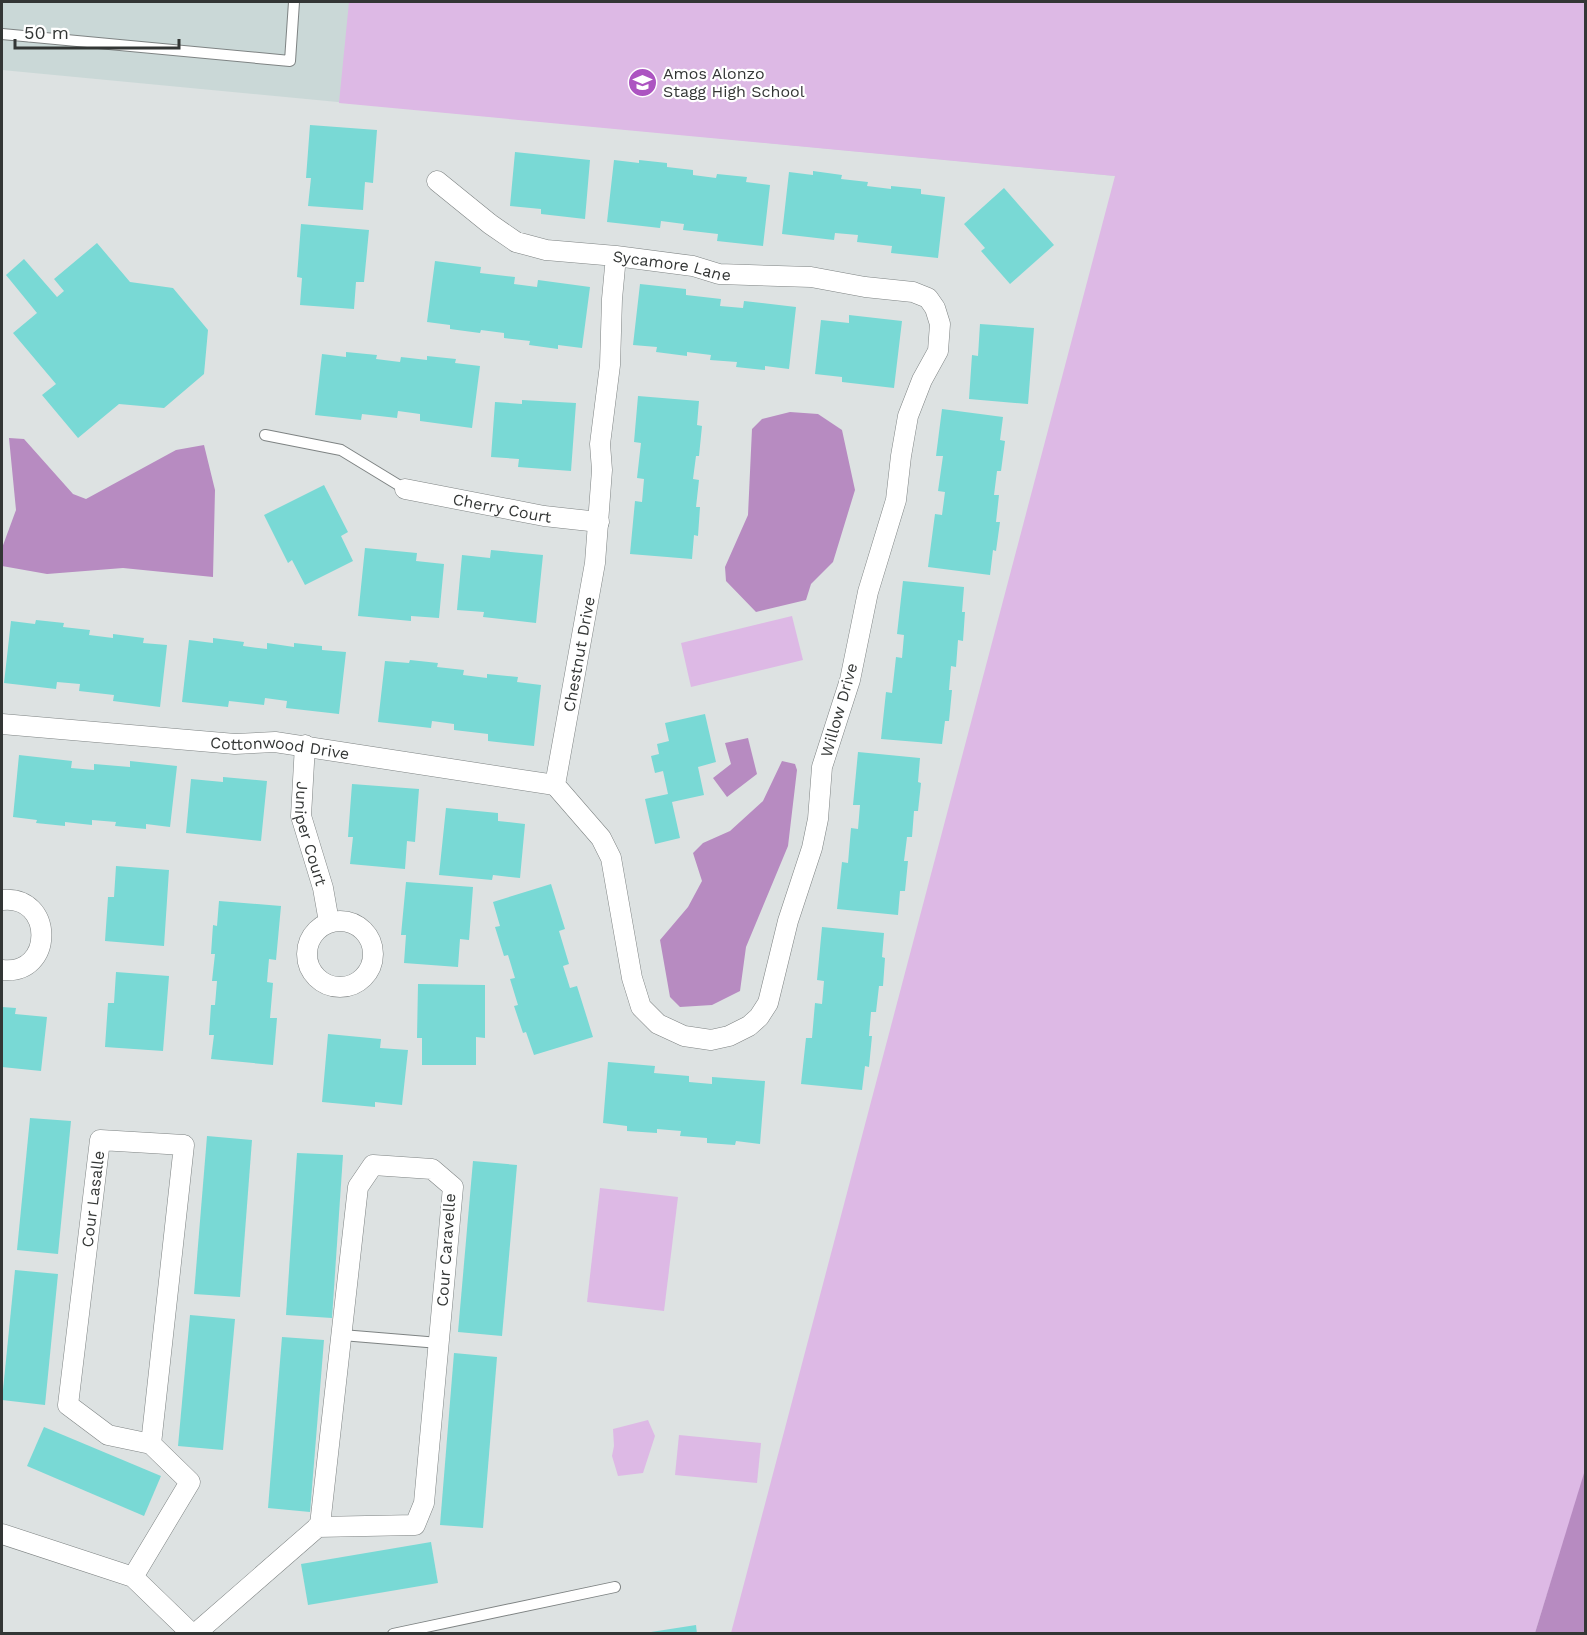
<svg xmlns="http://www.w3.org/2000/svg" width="1587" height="1635" font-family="'Work Sans',sans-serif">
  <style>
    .built { fill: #cad8d7 }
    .green { fill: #ddb9e5 }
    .water { fill: #b78bc1 }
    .building { fill: #79d9d5 }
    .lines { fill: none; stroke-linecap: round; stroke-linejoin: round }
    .service-casing { stroke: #7e8383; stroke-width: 12 }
    .minor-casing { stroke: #7e8383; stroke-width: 21 }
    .service { stroke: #fff; stroke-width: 10 }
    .minor { stroke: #fff; stroke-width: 20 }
    .labels { text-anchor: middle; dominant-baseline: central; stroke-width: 4.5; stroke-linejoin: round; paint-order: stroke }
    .poi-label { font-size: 16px; fill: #333635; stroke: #fff; text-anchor: start }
    .street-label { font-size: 16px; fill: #333635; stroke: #fff }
  </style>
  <rect width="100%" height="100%" fill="#dde2e2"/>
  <!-- built -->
  <polygon class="built" points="2,2 1169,2 1115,176 2,70"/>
  <!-- green -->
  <g class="green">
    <polygon points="349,2 1585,2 1586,1470 1535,1633 731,1633 1115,176 339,103"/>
    <polygon points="792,616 803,660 691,687 681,643"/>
    <polygon points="600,1188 678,1197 664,1311 587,1302"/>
    <polygon points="648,1420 655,1436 643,1473 618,1476 612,1456 614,1446 613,1429"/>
    <polygon points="679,1435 761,1443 757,1483 675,1475"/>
  </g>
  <!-- water -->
  <g class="water">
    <polygon points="790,412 818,414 842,430 855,490 833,562 811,584 806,600 756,612 726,581 725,567 748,515 752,429 762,419"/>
    <polygon points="9,438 24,439 73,494 86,499 176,450 204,445 215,490 213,577 123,568 47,574 2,566 2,548 16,510"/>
    <polygon points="748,738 757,774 727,797 713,778 731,764 725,743"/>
    <polygon points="782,761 795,764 797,770 788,846 746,947 740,991 712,1005 680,1007 670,997 660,940 688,907 702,881 693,853 703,843 730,831 763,801"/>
    <polygon points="1585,1470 1585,1633 1535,1633"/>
  </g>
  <!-- building -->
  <g class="building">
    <polygon points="310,125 377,130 373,183 365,182 363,210 308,206 311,178 306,178"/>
    <polygon points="515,152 590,160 585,219 541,214 541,209 510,206"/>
    <polygon points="614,160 639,163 639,160 667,163 667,167 693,170 693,175 716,178 717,174 747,177 746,182 770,185 763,246 717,241 718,234 683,230 684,224 661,221 660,228 607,222"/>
    <polygon points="813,171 842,175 841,179 868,182 867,186 891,189 891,186 921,189 921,194 945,197 938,258 891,253 892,246 857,242 858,235 835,233 834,240 782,234 789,172 813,175"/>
    <polygon points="1004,188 1054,245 1010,284 981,251 985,248 964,224"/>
    <polygon points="301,224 369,230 364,282 356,282 354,309 300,305 302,278 297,277"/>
    <polygon points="97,243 130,282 173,288 208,330 204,374 164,408 119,404 78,438 42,395 56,384 13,333 37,313 6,275 24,259 57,297 64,291 54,279"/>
    <polygon points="435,261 481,267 480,273 515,277 514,284 537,287 538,280 590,287 582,348 558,345 558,349 529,345 530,341 504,338 504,333 481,330 480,333 450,329 450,325 427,322"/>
    <polygon points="640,284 686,289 686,295 721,299 720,306 743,308 744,301 796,307 789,369 765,366 765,370 736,367 737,362 710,360 711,355 687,352 687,356 656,352 657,347 633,345"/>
    <polygon points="849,315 902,321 894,388 842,382 842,377 815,374 821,320 849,323"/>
    <polygon points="980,324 1034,328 1028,404 969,399 972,355 978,356"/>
    <polygon points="346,352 377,355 376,359 400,362 401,357 427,360 427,356 456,359 455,363 480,366 472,428 420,421 420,414 398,411 397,418 362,414 361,420 315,415 322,354 346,357"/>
    <polygon points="638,396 699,401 697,425 702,426 699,456 696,456 693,479 699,480 696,507 700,507 698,536 694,535 692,559 630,554 635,501 642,502 644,479 637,478 641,443 634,442"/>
    <polygon points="522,400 576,403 571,471 518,467 519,459 491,457 495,402 522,404"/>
    <polygon points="942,409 1003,417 1000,440 1005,441 1001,471 997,471 994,495 999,495 996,522 1000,522 996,551 993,550 990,575 928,567 935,514 942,515 945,492 938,491 943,456 936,456"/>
    <polygon points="324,485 348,532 341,536 353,561 305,585 292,560 288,563 264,515"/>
    <polygon points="365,548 417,553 416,561 444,564 439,618 411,616 411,621 358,616"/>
    <polygon points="491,550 543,555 536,623 483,617 484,612 457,610 462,555 490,558"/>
    <polygon points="903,581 964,587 962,612 965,612 963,641 958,640 956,667 951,666 949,690 952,690 949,721 945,721 942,744 881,739 886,692 892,693 896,657 902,658 904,635 897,634"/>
    <polygon points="36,620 64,623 63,627 90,630 89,635 113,638 113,634 144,638 143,643 167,645 160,707 113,701 114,695 79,691 80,684 57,682 56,689 4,683 11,621 35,624"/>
    <polygon points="213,638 244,642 243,646 267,649 267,643 294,647 294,643 322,646 322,650 346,652 339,714 286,708 287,701 265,698 264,705 229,701 228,707 182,702 189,640 213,643"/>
    <polygon points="410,660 438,663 437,667 464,670 463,675 487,678 487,674 518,677 517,682 541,685 534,746 488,741 488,734 454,730 454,724 432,721 431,728 378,722 385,661 409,663"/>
    <polygon points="705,714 716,762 698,767 704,795 672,802 680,838 655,844 645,799 668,794 663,771 655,773 651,756 659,754 657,744 669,741 665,723"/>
    <polygon points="858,752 920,758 918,782 921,783 918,811 914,811 912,837 907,837 904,861 908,861 905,891 900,891 898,915 837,909 842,862 848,863 851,828 858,829 860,805 853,805"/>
    <polygon points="19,755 72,761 71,768 94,770 94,764 130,767 130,761 177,766 170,827 146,824 146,829 115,826 116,822 92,820 92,825 65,822 65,826 36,823 37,820 13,817"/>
    <polygon points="223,777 267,781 261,841 186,833 191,779 223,782"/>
    <polygon points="352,784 419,789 415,842 407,841 405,869 350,864 353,837 348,837"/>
    <polygon points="446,808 498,813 498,821 525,824 520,878 493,875 492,880 439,875"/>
    <polygon points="116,866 169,870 164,946 105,941 108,897 114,897"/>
    <polygon points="406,882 473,887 469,940 460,939 458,967 404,963 406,935 401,935"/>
    <polygon points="551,884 565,929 559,931 569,964 563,966 570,988 577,986 593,1037 534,1055 526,1032 523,1033 514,1006 518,1005 510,979 515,978 508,955 504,956 495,927 500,926 493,902"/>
    <polygon points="219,901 281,906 276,960 269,959 267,982 273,983 270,1018 277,1018 273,1065 211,1059 214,1035 209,1035 211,1005 215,1005 217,981 212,981 215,954 211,954 213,925 217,926"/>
    <polygon points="822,927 884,933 882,957 885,958 883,986 879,986 876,1012 871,1012 869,1036 872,1036 869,1067 865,1066 862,1090 801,1084 806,1038 812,1038 815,1003 822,1004 824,981 817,980"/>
    <polygon points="116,972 169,976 163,1051 105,1047 108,1003 114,1003"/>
    <polygon points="418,984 485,985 485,1038 476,1037 476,1065 422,1065 422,1038 417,1038"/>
    <polygon points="2,1007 16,1008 15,1014 47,1017 41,1071 2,1067"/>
    <polygon points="328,1034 381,1039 380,1048 408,1050 402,1105 375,1102 375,1107 322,1102"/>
    <polygon points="608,1062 655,1066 654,1073 689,1076 689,1082 712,1084 712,1077 765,1081 760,1144 736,1141 735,1145 707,1143 707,1138 680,1136 681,1131 657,1129 657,1133 627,1131 627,1126 603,1123"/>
    <polygon points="30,1118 71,1121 58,1254 17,1250"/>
    <polygon points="207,1136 252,1140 240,1297 194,1294"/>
    <polygon points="297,1153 343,1155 332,1318 286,1315"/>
    <polygon points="473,1161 517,1165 502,1336 458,1332"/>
    <polygon points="15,1270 58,1274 45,1405 2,1400"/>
    <polygon points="190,1315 235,1319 223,1450 178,1446"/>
    <polygon points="282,1337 324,1340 310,1512 268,1508"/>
    <polygon points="454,1353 497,1357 483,1528 440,1525"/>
    <polygon points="44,1427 161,1476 144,1516 27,1466"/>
    <polygon points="431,1542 438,1583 308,1605 301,1564"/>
    <polygon points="696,1625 697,1634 651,1634 651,1632"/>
  </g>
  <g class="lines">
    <defs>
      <g id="service">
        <polyline points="2,34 290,61 294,2"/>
        <polyline points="265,435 341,450 405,489"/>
        <polyline points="342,1335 439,1343"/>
        <polyline points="393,1634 615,1587"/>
      </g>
      <g id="minor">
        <path id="s1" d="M437 181 490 224 516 242 546 250 616 256 693 266 719 274 811 277 865 287 913 292 928 298 935 308 940 324 938 351 922 380 908 416 901 456 896 500 868 592 850 680 822 767 818 819 812 848 788 921 768 1003 759 1017 749 1026 729 1036 711 1040 684 1036 658 1024 641 1007 632 978 611 858 601 838 555 785 595 563 602 470 600 444 610 365 612 299 616 256"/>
        <path id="s2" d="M405 489 544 516 599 522"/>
        <path id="s3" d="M2 724 235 744 275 742 555 785"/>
        <path id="s4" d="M305 745 301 816 323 888 329 922"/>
        <path d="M2 900C54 894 55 976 2 970"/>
        <circle cx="340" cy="954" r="33"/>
        <polyline points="2,1534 133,1577 192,1634"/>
        <polyline points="133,1577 190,1482 151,1444 184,1145 100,1140 68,1405 108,1435 151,1444"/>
        <polyline points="195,1634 320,1525 358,1187 373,1165 432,1169 453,1187 424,1503 415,1525 317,1527"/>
      </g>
    </defs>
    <!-- service casing -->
    <use href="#service" class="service-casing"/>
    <!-- minor casing -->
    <use href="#minor" class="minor-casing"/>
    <!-- service -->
    <use href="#service" class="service"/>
    <!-- minor -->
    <use href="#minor" class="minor"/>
  </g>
  <!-- icons -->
  <defs>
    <symbol id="school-disc" viewBox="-11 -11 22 22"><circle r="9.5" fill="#ac54c1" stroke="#fff"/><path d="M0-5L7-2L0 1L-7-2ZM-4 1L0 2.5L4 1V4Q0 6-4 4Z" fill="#fff"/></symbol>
  </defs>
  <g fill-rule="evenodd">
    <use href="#school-disc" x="626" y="66" width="33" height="33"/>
  </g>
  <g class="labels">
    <!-- poi labels -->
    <g class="poi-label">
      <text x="663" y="73">Amos Alonzo<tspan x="663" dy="18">Stagg High School</tspan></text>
    </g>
    <!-- street labels -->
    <g class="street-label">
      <text stroke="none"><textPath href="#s1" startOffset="258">Sycamore Lane</textPath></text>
      <text stroke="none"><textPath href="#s2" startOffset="99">Cherry Court</textPath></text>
      <text stroke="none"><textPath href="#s1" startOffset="1779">Chestnut Drive</textPath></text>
      <text transform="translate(839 710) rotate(-74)">Willow Drive</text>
      <text stroke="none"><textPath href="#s3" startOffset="279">Cottonwood Drive</textPath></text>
      <text stroke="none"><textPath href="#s4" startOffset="90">Juniper Court</textPath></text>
      <text transform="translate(93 1199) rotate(-83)">Cour Lasalle</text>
      <text transform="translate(446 1250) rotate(-86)">Cour Caravelle</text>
    </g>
  </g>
  <!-- border -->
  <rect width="1587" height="1635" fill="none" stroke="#333635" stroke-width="6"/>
  <!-- scale -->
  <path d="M15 39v9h164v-9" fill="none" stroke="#333635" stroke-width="3"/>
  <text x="24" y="39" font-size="18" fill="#333635" stroke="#ffffff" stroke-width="4.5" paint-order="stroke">50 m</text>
</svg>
